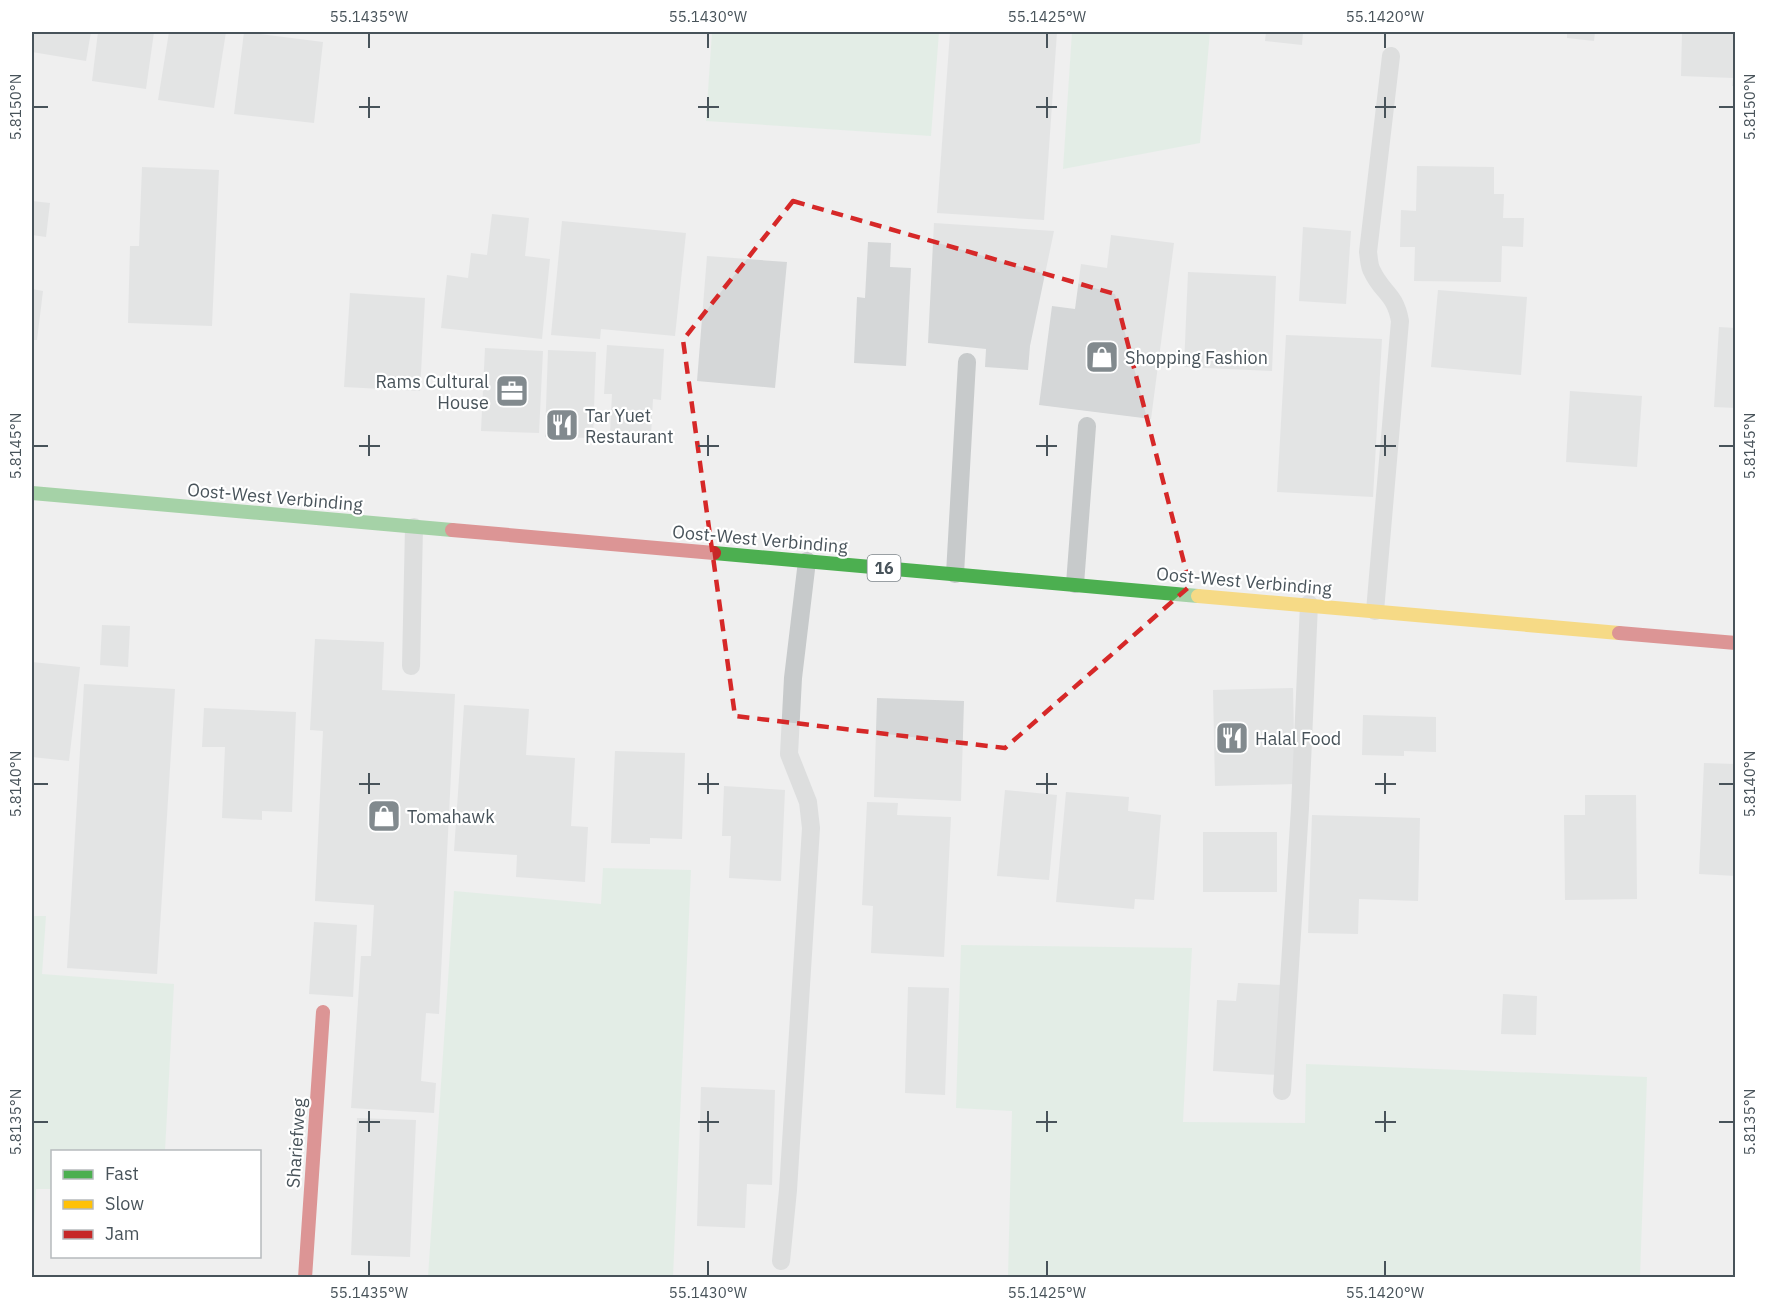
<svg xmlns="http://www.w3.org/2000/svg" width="1767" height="1309" font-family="'IBM Plex Sans',sans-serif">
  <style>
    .green { fill: #d5ecdc }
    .building { fill: #d5d7d8 }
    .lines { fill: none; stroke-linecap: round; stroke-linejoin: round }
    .lane { stroke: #c7cacb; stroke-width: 18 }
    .fast { stroke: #4caf50; stroke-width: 14 }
    .slow { stroke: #ffc107; stroke-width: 14 }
    .jam { stroke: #c62828; stroke-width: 14 }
    .marked { fill: none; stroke: #d62828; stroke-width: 4.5; stroke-dasharray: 12 8; stroke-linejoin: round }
    .ticks { fill: none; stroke: #48535a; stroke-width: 2 }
    .labels { text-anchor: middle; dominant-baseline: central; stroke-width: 4.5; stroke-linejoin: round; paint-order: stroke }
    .shield { fill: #fff; stroke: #7f878c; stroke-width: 1.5 }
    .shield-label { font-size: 16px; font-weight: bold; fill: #48535a }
    .poi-label { font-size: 18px; fill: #48535a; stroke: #fff; text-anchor: start }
    .street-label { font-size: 18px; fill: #48535a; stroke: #fff }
    .neatline { fill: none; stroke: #48535a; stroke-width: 2 }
    .ticks-label { font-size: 15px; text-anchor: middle; fill: #48535a }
  </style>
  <rect width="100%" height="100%" fill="#efefef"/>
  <!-- green -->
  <g class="green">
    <polygon points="712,32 939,32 931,136 706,121"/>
    <polygon points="1072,32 1210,32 1200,143 1063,169"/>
    <polygon points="603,868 691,870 673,1277 428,1277 454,891 601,904"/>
    <polygon points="32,916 46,916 42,974 174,984 165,1151 52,1152 52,1189 36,1189 32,1265"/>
    <polygon points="961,945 1192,948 1183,1122 1305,1123 1306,1064 1647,1077 1640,1277 1008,1277 1012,1111 956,1108"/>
  </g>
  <!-- building -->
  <g class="building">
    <polygon points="32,32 91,32 86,61 32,52"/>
    <polygon points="98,32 154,32 146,89 92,81"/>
    <polygon points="169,32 226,32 214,108 158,100"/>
    <polygon points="244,32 323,42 314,123 234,114"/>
    <polygon points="950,32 1057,32 1044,220 937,213"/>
    <polygon points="1266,32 1303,32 1302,45 1265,41"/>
    <polygon points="1567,32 1595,32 1594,41 1567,38"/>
    <polygon points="1682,32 1736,32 1736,86 1732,86 1733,78 1681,76"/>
    <polygon points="1417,166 1494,167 1494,194 1504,194 1503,218 1524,218 1523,247 1502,246 1501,282 1414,281 1415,247 1400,247 1401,210 1416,211"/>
    <polygon points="142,167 219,170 212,326 128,323 130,246 139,246"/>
    <polygon points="32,201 50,203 46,237 32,235"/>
    <polygon points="492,214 529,218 525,256 550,259 542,339 441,328 447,275 468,278 471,253 487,255"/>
    <polygon points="562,221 686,233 675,336 601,329 600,339 551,335"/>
    <polygon points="934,223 1054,231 1030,346 1028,370 985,367 986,349 928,343"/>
    <polygon points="1303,227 1351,231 1346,304 1299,301"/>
    <polygon points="1111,235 1174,243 1151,419 1039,405 1052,306 1075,309 1081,264 1107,268"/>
    <polygon points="868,242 891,243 890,267 911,268 906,366 854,363 857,297 865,298"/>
    <polygon points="707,256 787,262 775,388 697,381"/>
    <polygon points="1188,272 1276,276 1272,371 1184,367"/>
    <polygon points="32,289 43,291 37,340 32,340"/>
    <polygon points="1438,290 1527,297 1521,375 1431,367"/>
    <polygon points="350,293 425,298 420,391 344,387"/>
    <polygon points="1719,327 1736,328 1736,408 1714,407"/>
    <polygon points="1286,335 1382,339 1373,497 1277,492"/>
    <polygon points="607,345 664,349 661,400 653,399 651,435 610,433 612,394 604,394"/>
    <polygon points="485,348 543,351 539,433 481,431"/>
    <polygon points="548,350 596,352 593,438 545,437"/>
    <polygon points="1570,391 1642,396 1637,467 1566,462"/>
    <polygon points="102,625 130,626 128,667 100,665"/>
    <polygon points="315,639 384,642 382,690 455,694 439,1014 426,1013 421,1081 436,1083 434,1113 351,1108 361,956 371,956 374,905 315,901 323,731 310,730"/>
    <polygon points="32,662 80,667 69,761 32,757"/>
    <polygon points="84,684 175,689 157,974 67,968"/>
    <polygon points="1293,688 1295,784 1215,786 1213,690"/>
    <polygon points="877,698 964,701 961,801 874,797"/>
    <polygon points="464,705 529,709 526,755 575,758 571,826 588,827 585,882 516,877 517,855 454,851"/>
    <polygon points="204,708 296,712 292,812 262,811 262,820 222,818 225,747 202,747"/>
    <polygon points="1363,715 1436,717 1436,752 1404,751 1404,756 1362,755"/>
    <polygon points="615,751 685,753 682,839 650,838 650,844 611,843"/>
    <polygon points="1704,763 1736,764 1736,876 1699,874"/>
    <polygon points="724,786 785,790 781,881 729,878 731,836 722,836"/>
    <polygon points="1005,790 1057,795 1049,880 997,876"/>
    <polygon points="1066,792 1129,797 1128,811 1161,815 1154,900 1135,899 1134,909 1056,902"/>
    <polygon points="1585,795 1636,795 1637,899 1565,900 1564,815 1585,815"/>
    <polygon points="867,802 898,803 897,815 951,817 944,957 871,953 873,906 862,905"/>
    <polygon points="1312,815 1420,818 1418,901 1359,899 1358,934 1308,933"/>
    <rect x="1203" y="832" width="74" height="60"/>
    <polygon points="314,922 357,925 353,997 309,994"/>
    <polygon points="1238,983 1282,985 1277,1075 1213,1071 1217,1000 1236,1001"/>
    <polygon points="908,987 949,988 945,1095 905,1093"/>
    <polygon points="1503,994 1537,996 1536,1035 1501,1034"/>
    <polygon points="701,1087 775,1090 772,1185 747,1184 745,1228 697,1226"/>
    <polygon points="357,1118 416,1120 410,1257 351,1255"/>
  </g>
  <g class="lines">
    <!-- lane -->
    <g class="lane">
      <polyline points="955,574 967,362"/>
      <polyline points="1075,584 1087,426"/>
      <path d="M1375 611 1400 321C1395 293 1382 293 1372 271 1369 266 1369 258 1368 252L1391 56"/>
      <polyline points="411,666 414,527"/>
      <polyline points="1282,1091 1300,808 1309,604"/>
      <polyline points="781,1261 788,1190 811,828 808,802 789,754 793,678 807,561"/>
    </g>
    <!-- fast -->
    <g class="fast">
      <polyline points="32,493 452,530"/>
      <polyline points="714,553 1198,596"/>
    </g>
    <!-- slow -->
    <polyline class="slow" points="1198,596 1619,633"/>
    <!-- jam -->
    <g class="jam">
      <polyline points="452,530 714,553"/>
      <polyline points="1619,633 1736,643"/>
      <polyline points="305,1278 323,1012"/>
    </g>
  </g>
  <!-- marked area -->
  <path d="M0 0H1767V1309H0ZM793 201 1115 294 1190 586 1005 748 735 716 683 340Z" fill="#efefef" fill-opacity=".55" fill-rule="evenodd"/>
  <path class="marked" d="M793 201 1115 294 1190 586 1005 748 735 716 683 340Z"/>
  <!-- ticks -->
  <path class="ticks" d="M369 33V48M708 33V48M1047 33V48M1385 33V48M369 97V118M708 97V118M1047 97V118M1385 97V118M33 107H48M359 107H380M698 107H719M1036 107H1057M1375 107H1396M1719 107H1734M369 435V456M708 435V456M1047 435V456M1385 435V456M33 446H48M359 446H380M698 446H719M1036 446H1057M1375 446H1396M1719 446H1734M369 773V794M708 773V794M1047 773V794M1385 773V794M33 784H48M359 784H380M698 784H719M1036 784H1057M1375 784H1396M1719 784H1734M369 1111V1132M708 1111V1132M1047 1111V1132M1385 1111V1132M33 1122H48M359 1122H380M698 1122H719M1036 1122H1057M1375 1122H1396M1719 1122H1734M369 1261V1276M708 1261V1276M1047 1261V1276M1385 1261V1276"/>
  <!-- icons -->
  <defs>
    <symbol id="shop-square" viewBox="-11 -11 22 22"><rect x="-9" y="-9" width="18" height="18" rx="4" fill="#828a8e" stroke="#fff"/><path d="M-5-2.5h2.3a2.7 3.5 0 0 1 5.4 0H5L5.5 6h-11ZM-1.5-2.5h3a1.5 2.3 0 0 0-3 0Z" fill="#fff"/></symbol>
    <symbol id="office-square" viewBox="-11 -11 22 22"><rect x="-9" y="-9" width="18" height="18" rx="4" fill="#828a8e" stroke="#fff"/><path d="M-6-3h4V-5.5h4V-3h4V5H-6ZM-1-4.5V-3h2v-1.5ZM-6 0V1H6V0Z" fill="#fff"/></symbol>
    <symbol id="restaurant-square" viewBox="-11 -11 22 22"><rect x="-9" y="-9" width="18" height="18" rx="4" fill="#828a8e" stroke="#fff"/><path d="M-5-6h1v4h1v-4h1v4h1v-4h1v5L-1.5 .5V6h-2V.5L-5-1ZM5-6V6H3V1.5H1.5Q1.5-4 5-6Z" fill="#fff"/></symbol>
  </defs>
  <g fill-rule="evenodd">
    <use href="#shop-square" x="1083" y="338" width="38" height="38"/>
    <use href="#office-square" x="493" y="372" width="38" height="38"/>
    <use href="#restaurant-square" x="543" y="406" width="38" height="38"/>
    <use href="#restaurant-square" x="1213" y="719" width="38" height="38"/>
    <use href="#shop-square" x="365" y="797" width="38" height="38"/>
  </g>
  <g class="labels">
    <!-- shield labels -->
    <rect class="shield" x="867.5" y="555" width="33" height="26" rx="4.5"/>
    <g class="shield-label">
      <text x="884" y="568">16</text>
    </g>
    <!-- poi labels -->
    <g class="poi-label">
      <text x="1125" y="357">Shopping Fashion</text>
      <text x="489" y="381" text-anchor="end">Rams Cultural<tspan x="489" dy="21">House</tspan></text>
      <text x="585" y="415">Tar Yuet<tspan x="585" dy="21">Restaurant</tspan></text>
      <text x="1255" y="738">Halal Food</text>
      <text x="407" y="816">Tomahawk</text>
    </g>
    <!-- street labels -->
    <g class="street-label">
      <text transform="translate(275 497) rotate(5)">Oost-West Verbinding</text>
      <text transform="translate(760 539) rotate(5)">Oost-West Verbinding</text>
      <text transform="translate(1244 581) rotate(5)">Oost-West Verbinding</text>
      <text transform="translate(296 1143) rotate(-86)">Shariefweg</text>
    </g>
  </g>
  <!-- border -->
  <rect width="1767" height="1309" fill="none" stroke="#ffffff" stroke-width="66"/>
  <!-- legend -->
  <rect x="51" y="1150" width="210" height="108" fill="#ffffff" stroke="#b6babd" stroke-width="1.5"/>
  <rect x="63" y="1170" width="30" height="9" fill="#4caf50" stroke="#b6babd" stroke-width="1.5"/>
  <text x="105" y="1180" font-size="18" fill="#48535a">Fast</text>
  <rect x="63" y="1200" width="30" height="9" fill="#ffc107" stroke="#b6babd" stroke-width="1.5"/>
  <text x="105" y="1210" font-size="18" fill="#48535a">Slow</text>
  <rect x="63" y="1230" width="30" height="9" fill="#c62828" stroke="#b6babd" stroke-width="1.5"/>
  <text x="105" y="1240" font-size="18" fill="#48535a">Jam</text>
  <rect x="33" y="33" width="1701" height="1243" class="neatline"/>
  <g class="ticks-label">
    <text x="369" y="22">55.1435°W</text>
    <text x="708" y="22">55.1430°W</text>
    <text x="1047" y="22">55.1425°W</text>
    <text x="1385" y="22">55.1420°W</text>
    <text transform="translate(16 107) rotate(-90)" y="5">5.8150°N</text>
    <text transform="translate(1750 107) rotate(-90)" y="5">5.8150°N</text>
    <text transform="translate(16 446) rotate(-90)" y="5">5.8145°N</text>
    <text transform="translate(1750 446) rotate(-90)" y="5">5.8145°N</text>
    <text transform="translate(16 784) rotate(-90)" y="5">5.8140°N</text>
    <text transform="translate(1750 784) rotate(-90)" y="5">5.8140°N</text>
    <text transform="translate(16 1122) rotate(-90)" y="5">5.8135°N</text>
    <text transform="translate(1750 1122) rotate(-90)" y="5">5.8135°N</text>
    <text x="369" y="1298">55.1435°W</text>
    <text x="708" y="1298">55.1430°W</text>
    <text x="1047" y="1298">55.1425°W</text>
    <text x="1385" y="1298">55.1420°W</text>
  </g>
</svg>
